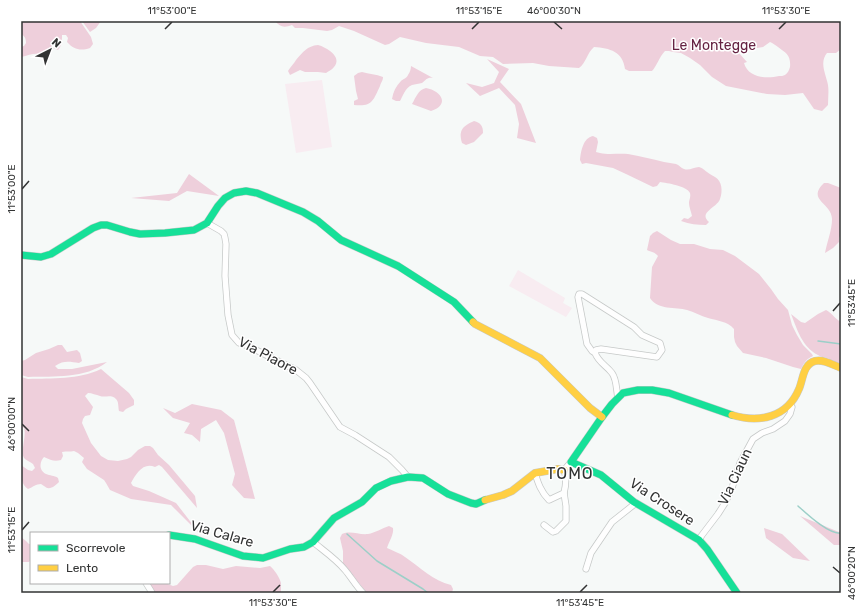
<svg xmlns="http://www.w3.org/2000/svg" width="862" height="614" font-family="Rubik,sans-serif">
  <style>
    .green { fill: #f8ecf1 }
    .forest { fill: #eecfdb; fill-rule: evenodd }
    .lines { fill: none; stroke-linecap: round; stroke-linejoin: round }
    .stream { stroke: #9ccfc8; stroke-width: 1.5 }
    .street-casing { stroke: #c6c9c8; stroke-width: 7 }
    .fast-casing { stroke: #c6c9c8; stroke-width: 8 }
    .slow-casing { stroke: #c6c9c8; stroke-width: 8 }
    .street { stroke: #fefefe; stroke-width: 5.5 }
    .fast { stroke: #16e098; stroke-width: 7 }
    .slow { stroke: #ffcf43; stroke-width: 7 }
    .ticks { fill: none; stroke: #323333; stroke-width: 1.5 }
    .labels { text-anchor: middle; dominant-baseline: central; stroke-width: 3; stroke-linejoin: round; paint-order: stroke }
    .park-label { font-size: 14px; fill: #652242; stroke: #fff }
    .street-label { font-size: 14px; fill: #323333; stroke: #fff }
    .quarter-label { font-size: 16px; letter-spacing: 1px; fill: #323333; stroke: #fff }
    .neatline { fill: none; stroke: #323333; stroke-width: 1.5 }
    .ticks-label { font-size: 10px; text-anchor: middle; fill: #323333 }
  </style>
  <rect width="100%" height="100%" fill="#f6f9f8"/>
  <!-- green -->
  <g class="green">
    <polygon points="322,80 332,147 296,153 285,84"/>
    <polygon points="518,270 565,298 563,303 572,308 566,317 509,286"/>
  </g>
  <!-- forest -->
  <g class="forest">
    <path d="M21 21H80L91 37 93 44 90 48C81 51 74 50 67 42L68 38 66 35H62C62 41 62 45 58 50L50 47 44 55C35 52 30 55 21 57V47L24 46 26 43C26 39 25 36 21 34Z"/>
    <polygon points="82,21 101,21 96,28 90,32"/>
    <path d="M275 21H841V49L836 53H827C819 63 826 74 828 85 829 92 828 98 828 105L822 111 814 109 803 93 785 95 767 94 726 86 712 77 700 65 690 58 681 53 673 52 669 51H665C659 57 657 66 652 71H629L625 69C623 52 610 48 594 47 587 53 586 63 579 68L549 66 533 63 503 64 493 57 480 56 459 47 426 43 400 37 389 44 385 45 354 31 339 26 332 30 327 31 303 28H295L292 25C284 28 280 27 275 21ZM770 42C773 43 775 45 778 47 786 53 791 55 790 67 789 70 788 73 785 75 783 76 781 76 779 76 767 79 748 78 744 63L747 62 738 52V46L744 43 757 48 763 47Z"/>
    <path d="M318 45C326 47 343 57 334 67 332 70 328 71 326 73L318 72H305L300 70 290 75 288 71C290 67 294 64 296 60 303 52 307 46 318 45Z"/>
    <polygon points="487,59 509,69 500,82 521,104 536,143 517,138 519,124 515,105 499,88 480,96 466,83 482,87 494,83 499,72"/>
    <path d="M411 66 433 78C427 77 426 80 422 83 419 84 415 84 412 85 405 88 403 96 400 101H396L392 99C393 92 396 86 401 81 403 79 407 78 408 75 410 72 411 69 411 66Z"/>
    <path d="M362 72C369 74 376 74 383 77 383 81 381 82 380 86 373 101 372 107 354 105V101L358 99 356 91 354 76 358 73Z"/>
    <path d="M426 88C442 91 450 105 431 111L412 104C416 97 418 90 426 88Z"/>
    <path d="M474 121C481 123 483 126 483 133L474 142 466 145 462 143C458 130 463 126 474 121Z"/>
    <path d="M593 136 597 138 598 142 596 152 600 153C609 155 619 153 628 154 640 156 652 159 664 162 668 163 672 163 676 164 679 165 681 168 684 169 689 171 694 167 699 167 703 168 704 170 707 172 709 174 712 175 715 177 722 181 723 191 720 199 717 208 698 212 709 222L706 225C697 225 690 224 681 221L684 218 688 219 692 216C691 211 689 207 689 203 689 200 691 197 690 193 687 186 667 183 660 182L657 186 653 187 626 174 613 168 586 163 582 164 580 160C581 151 583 138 593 136Z"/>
    <polygon points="189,174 219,196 187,191 169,201 131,198 177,193"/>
    <path d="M824 183H828L841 188V234L839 238V242L833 248 825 253C827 242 832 230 832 219 832 203 806 200 824 183Z"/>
    <path d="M657 231 671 240 680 244H694L710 249 723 250 735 256 759 274 771 289 778 299 788 310 792 325 797 335 803 345 812 354 813 356C806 359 804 363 801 369L793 367 766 358 743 353 737 346 735 342 734 337V329C727 321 718 321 708 318 701 316 694 312 687 310 676 307 657 310 650 298L652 267 658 256C655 252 651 252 647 250L650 236 653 233Z"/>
    <path d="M826 310C832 313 835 319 841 322V365C836 363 832 360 827 358 824 357 821 357 818 355 802 347 797 329 791 314L801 322 805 323 818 314Z"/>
    <path d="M58 345H62L67 352 77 350 80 353 82 361 79 363C70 362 64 360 55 366L58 369H72L107 362C85 379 54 376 28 377L21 375V361L25 360 36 353 49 349Z"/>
    <path d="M101 369 129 393 134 400V405L126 409 123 412 119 411C118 407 119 402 116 399 111 394 105 398 100 396 96 395 92 393 88 393L85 396 93 407 90 415 85 416 83 419 82 423 91 443 101 456 108 460 118 461 127 459 131 457 138 450 145 446H150L153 448 158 455 169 465 195 496 197 508 162 467 159 465 155 467C143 462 136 474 131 483L133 486 149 491 176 503 200 534 171 505 131 499 110 490 106 483 104 480 87 469 82 462 84 458 78 453 74 451C70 452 67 451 62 452L63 456 61 460C54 462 51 460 44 457 40 461 38 470 46 474 50 476 54 475 58 478L59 482C56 485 52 489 47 488 45 487 43 485 41 484 36 484 33 487 28 489 20 483 21 474 21 465L28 470 32 471 35 468 33 464C31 462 27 461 25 459 19 454 27 436 24 428L21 427V377L28 379C52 378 78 380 101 369Z"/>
    <polygon points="192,404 221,410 234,420 255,499 244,498 232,485 235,474 224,433 216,420 201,429 200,442 192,435 184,433 190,423 173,418 163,408 175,413"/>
    <polygon points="800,516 839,532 841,529 841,545 834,545"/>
    <path d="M389 526 393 528C394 535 389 541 387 548 393 551 400 553 405 557 420 567 433 581 451 585L453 589 452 593H367L343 564V551L340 538 342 534C351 530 358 535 368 534 375 533 382 528 389 526Z"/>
    <polygon points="764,528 782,534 810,561 793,558 766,538"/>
    <polygon points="21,537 26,541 29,544 31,544 31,559 29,562 21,562"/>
    <path d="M197 565H206L223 569 236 566 260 568 270 566C274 569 280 578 281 583 281 586 281 590 281 593H152L146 583H165L173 586 177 585 193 567Z"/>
  </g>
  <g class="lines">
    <!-- stream -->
    <g class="stream">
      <polyline points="818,341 841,344"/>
      <path d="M798 506C807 514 829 535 841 533"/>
      <polyline points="347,534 377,561 423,589 428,593"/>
    </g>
    <defs>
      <g id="street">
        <polyline points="207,223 221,231 224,234 225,238 226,244 225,276 228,315 232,335 239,343 248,346 296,370 306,378 310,383 340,427 355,435 389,457 402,470 408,477"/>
        <path d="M595 353 592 351 587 344 578 297 579 294H582L634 327 642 335 660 343 662 350 657 357 601 349 596 350 595 353C599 363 606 365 612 373 617 380 616 389 618 398"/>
        <path d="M535 473C538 483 541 492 549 500L564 493C566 485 567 478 564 470L571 462"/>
        <polyline points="544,525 553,532 556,531 566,521 566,506 564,493"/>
        <polyline points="699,540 702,535 718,514 725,503 732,488 740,463 753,439 762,433 773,429 785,421 790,414 792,407 790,405"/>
        <path d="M313 542C324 551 336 559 345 570 351 577 356 586 363 593"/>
        <polyline points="586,569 591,553 612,522 636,503"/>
        <polyline points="146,583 151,591 152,593"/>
      </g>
      <g id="fast">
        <polyline points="21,255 41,257 51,254 93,228 101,225 107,225 130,232 140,234 165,233 194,230 207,223 218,206 225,198 234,193 246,191 257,193 303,212 318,221 341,240 398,266 454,302 473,322"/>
        <polyline points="732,415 669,393 652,390 638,390 623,393 612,404 602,417 571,462 601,475 634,502 699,540 707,549 737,593"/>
        <polyline points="169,535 195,539 243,556 263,558 290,549 304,547 313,542 334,518 362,502 376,488 391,481 408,477 423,478 448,494 471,503 476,504 485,500"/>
      </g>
      <g id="slow">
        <polyline points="473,322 475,324 540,358 590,408 602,417"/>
        <path d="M732 415C759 423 787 418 799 389 803 380 803 364 815 361 824 359 833 365 841 368"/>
        <polyline points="485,500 503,495 512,491 535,473 558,469 564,470"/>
      </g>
    </defs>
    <!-- street casing -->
    <use href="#street" class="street-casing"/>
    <!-- fast casing -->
    <use href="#fast" class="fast-casing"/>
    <!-- slow casing -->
    <use href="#slow" class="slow-casing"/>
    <!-- street -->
    <use href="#street" class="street"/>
    <!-- fast -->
    <use href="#fast" class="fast"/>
    <!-- slow -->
    <use href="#slow" class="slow"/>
  </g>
  <!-- ticks -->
  <path class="ticks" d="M554 22 562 29M165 29 172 22M472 29 479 22M779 29 786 22M22 189 29 181M833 311 840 303M22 424 29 431M22 530 29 522M833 567 840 573M273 592 280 585M580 592 587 585"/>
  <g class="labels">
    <!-- park labels -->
    <g class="park-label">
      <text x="714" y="45">Le Montegge</text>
    </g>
    <!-- street labels -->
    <g class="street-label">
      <text transform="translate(268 356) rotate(28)">Via Piaore</text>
      <text transform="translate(735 477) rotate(-65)">Via Ciaun</text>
      <text transform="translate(662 502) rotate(33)">Via Crosere</text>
      <text transform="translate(222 534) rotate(16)">Via Calare</text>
    </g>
    <!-- quarter labels -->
    <g class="quarter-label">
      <text x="570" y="473">TOMO</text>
    </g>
  </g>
  <!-- border -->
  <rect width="862" height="614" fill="none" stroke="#ffffff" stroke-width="44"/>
  <!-- legend -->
  <rect x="30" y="532" width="140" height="52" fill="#ffffff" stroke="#adadad"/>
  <rect x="38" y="545" width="20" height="6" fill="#16e098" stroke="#adadad"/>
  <text x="66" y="552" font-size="12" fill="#323333">Scorrevole</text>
  <rect x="38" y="565" width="20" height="6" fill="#ffcf43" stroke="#adadad"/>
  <text x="66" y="572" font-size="12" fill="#323333">Lento</text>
  <!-- north arrow -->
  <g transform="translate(50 50) rotate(42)" stroke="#ffffff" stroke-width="3" paint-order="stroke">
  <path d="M0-3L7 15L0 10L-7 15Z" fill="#323333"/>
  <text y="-6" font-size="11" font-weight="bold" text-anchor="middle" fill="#323333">N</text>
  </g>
  <rect x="22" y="22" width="818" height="570" class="neatline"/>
  <g class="ticks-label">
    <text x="172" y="14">11°53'00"E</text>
    <text x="479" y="14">11°53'15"E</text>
    <text x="554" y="14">46°00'30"N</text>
    <text x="786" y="14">11°53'30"E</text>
    <text transform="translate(11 189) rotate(-90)" y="4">11°53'00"E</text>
    <text transform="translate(851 303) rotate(-90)" y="4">11°53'45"E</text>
    <text transform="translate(11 424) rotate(-90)" y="4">46°00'00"N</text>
    <text transform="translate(11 530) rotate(-90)" y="4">11°53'15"E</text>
    <text transform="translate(851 573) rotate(-90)" y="4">46°00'20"N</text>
    <text x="273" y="606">11°53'30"E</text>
    <text x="580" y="606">11°53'45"E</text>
  </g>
</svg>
